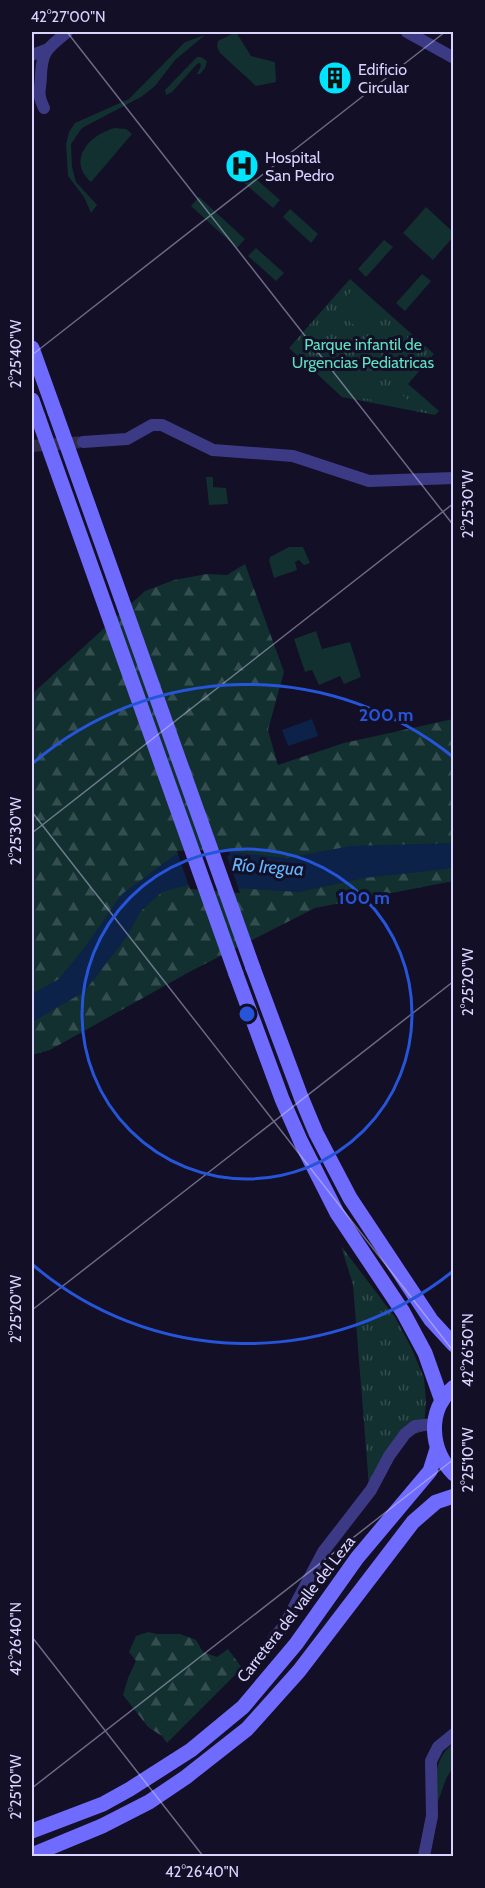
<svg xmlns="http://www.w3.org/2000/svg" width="485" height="1888" font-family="Cabin,sans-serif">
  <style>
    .grass { fill: url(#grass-tufts) }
    .forest { fill: url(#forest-firs) }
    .garden { fill: #12302f }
    .water { fill: #0c2248 }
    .pier { fill: #130f26 }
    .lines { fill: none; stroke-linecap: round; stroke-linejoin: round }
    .street-tunnel { stroke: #312d47; stroke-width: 12; stroke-dasharray: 12 6; stroke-linecap: butt }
    .street { stroke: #3d3a85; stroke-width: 12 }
    .secondary { stroke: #6f6bff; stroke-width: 15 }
    .secondary-bridge { stroke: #6f6bff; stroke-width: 15 }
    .ticks { fill: none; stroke: #d9d4ff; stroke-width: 1.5; stroke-opacity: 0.45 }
    .ring { fill: none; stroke: #2655da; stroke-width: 3 }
    .labels { text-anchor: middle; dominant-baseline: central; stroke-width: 6; stroke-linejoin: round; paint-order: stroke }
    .poi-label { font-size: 16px; fill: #d9d4ff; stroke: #130f26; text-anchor: start }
    .park-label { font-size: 16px; fill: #5fe0c0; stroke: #130f26 }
    .street-label { font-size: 16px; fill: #d9d4ff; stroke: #130f26 }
    .water-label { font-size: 18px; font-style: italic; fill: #62b6ff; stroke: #130f26 }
    .centre { fill: #2655da; stroke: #130f26; stroke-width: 3 }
    .ring-label { font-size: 18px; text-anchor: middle; font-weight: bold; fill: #2655da; stroke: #130f26; stroke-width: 6; stroke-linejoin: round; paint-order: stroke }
    .neatline { fill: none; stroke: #d9d4ff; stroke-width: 2 }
    .ticks-label { font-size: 15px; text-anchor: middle; fill: #d9d4ff }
  </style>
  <defs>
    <pattern id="grass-tufts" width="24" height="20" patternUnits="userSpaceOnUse" patternTransform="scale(1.5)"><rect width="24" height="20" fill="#12302f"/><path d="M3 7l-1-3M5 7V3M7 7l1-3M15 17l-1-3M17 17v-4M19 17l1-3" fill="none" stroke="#344d4e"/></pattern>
    <pattern id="forest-firs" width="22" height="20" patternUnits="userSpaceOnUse" patternTransform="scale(1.5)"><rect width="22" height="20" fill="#12302f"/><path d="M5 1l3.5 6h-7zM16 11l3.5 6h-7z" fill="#344d4e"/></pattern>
  </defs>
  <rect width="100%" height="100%" fill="#130f26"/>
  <!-- grass -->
  <g class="grass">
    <polygon points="350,279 434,354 408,384 439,411 435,415 342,397 289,348"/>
    <polygon points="341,1246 395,1317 411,1347 424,1378 426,1400 424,1431 404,1437 369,1486 353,1285"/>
  </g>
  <!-- forest -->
  <g class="forest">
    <polygon points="245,564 284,672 268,730 278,765 344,743 453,719 453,881 315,908 191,971 50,1050 32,1055 32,694 145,591 174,580 207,574 227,575"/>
    <polygon points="148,1632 157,1634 180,1634 196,1640 203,1652 217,1657 228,1649 242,1668 167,1743 162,1736 148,1727 123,1695 128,1678 136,1661 129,1652 136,1636"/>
  </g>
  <!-- garden -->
  <g class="garden">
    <polygon points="236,32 251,56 275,62 276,82 256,86 220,53 217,47 218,41"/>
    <polygon points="205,35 175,60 155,86 141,97 82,128 71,144 72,167 76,182 97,205 91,213 84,197 68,176 66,144 69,132 75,123 129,99 185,42"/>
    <polygon points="197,57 201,57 207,61 205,68 200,74 197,74 201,66 200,63 197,64 172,92 166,95 165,90"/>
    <path d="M115 128 126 129 132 134 91 182C66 160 90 134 115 128Z"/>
    <polygon points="233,159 280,200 273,208 226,167"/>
    <polygon points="199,197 245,239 237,248 191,206"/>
    <polygon points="426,207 453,232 453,237 433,260 403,233"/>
    <polygon points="290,209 318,234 311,243 283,217"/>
    <polygon points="384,240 393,247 366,277 358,269"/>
    <polygon points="256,248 284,273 276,281 248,256"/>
    <polygon points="422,274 431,281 405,311 396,303"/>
    <polygon points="353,289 382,315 365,335 336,309"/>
    <polygon points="392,323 421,350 403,370 374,344"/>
    <polygon points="355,364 384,391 391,384 414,406 342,395 334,387"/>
    <polygon points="206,477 213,477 213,487 226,488 228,504 209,505"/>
    <polygon points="289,547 303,547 310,563 304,565 299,560 295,562 297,570 274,578 269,560 270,557"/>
    <polygon points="316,631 322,649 350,642 361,677 344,684 340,676 319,685 312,670 305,672 294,639"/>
    <path d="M453 1744V1767L446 1779 436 1807C436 1783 432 1759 453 1744Z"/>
  </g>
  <!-- water -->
  <g class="water">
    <polygon points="312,719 318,736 288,746 282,730"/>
    <polygon points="453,843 453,867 446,869 364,878 299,892 187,885 162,892 141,911 125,939 84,992 32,1022 32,994 59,979 85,947 122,894 175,855 229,852 287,858 351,846"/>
  </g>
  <!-- pier -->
  <polygon class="pier" points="228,849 230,855 227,856 240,893 190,889 177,851"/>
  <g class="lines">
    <!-- street-tunnel -->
    <polyline class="street-tunnel" points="32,446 83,442"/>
    <!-- street -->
    <g class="street">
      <polyline points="407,32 454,58"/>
      <polyline points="32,55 48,49"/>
      <path d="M44 108C36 91 41 91 41 75 42 49 49 48 67 32"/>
      <polyline points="83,442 127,439 152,425 162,425 213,450 293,456 369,481 454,478"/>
      <polyline points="273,1639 284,1626 323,1552 371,1490 389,1456 405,1434 415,1426 434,1424"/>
      <polyline points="424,1856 432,1816 431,1761 438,1747 454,1734"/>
    </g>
    <!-- secondary -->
    <g class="secondary">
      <polyline points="32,348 55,412"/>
      <polyline points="32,400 38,417"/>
      <polyline points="253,968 301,1097 316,1133 350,1198 431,1320 454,1345"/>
      <polyline points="236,974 282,1099 301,1142 337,1213 403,1312 425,1353 442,1401"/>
      <path d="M454 1387C426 1410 430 1451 454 1474"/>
      <polyline points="32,1831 103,1804 130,1789 191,1750 243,1707 296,1644 357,1558 430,1471 437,1449"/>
      <polyline points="32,1855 102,1826 149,1802 186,1777 247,1729 299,1671 413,1522 436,1502 454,1496"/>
    </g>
    <!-- secondary-bridge -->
    <g class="secondary-bridge">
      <polyline points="55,412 253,968"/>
      <polyline points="38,417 236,974"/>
    </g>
  </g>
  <!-- ticks -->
  <path class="ticks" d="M67 32 454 526M32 355 445 32M32 812 454 1352M32 833 454 503M32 1310 454 981M32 1637 203 1856M32 1788 454 1459"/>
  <!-- distance rings -->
  <g class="ring">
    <circle cx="247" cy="1014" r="165"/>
    <path d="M452 1272A330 330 0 0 1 33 1265M33 763A330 330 0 0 1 452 756"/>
  </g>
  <!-- icons -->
  <defs>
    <symbol id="building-disc" viewBox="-11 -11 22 22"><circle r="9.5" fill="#00e5ff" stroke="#130f26"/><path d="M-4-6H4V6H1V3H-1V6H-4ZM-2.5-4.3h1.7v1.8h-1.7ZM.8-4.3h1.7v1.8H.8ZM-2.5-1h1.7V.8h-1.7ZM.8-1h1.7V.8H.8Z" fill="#111"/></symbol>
    <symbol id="hospital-disc" viewBox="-11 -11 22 22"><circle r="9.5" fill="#00e5ff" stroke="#130f26"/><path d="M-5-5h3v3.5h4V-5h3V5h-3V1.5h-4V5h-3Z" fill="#111"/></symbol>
  </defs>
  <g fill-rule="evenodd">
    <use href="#building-disc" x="316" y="59" width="38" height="38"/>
    <use href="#hospital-disc" x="223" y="147" width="38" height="38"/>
  </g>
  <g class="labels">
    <!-- poi labels -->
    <g class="poi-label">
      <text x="358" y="69">Edificio<tspan x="358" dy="18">Circular</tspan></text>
      <text x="265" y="157">Hospital<tspan x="265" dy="18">San Pedro</tspan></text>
    </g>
    <!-- park labels -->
    <g class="park-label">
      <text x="363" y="344">Parque infantil de<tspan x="363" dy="18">Urgencias Pediatricas</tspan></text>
    </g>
    <!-- street labels -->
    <g class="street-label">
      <text transform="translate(296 1609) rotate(-52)">Carretera del valle del Leza</text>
    </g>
    <!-- water labels -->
    <g class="water-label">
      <text transform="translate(268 867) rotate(4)">Río Iregua</text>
    </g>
  </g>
  <circle cx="247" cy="1014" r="9" class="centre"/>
  <g class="ring-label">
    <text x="386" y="721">200 m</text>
    <text x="364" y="904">100 m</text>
  </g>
  <!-- border -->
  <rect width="485" height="1888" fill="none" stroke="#130f26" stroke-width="66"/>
  <rect x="33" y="33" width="419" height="1822" class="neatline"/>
  <g class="ticks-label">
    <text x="68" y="22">42°27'00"N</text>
    <text transform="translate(16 354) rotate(-90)" y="5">2°25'40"W</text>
    <text transform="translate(468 504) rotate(-90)" y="5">2°25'30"W</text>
    <text transform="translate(16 831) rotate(-90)" y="5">2°25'30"W</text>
    <text transform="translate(468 982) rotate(-90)" y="5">2°25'20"W</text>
    <text transform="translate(16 1309) rotate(-90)" y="5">2°25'20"W</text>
    <text transform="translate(468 1350) rotate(-90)" y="5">42°26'50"N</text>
    <text transform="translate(468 1460) rotate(-90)" y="5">2°25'10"W</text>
    <text transform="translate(16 1639) rotate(-90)" y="5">42°26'40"N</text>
    <text transform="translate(16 1787) rotate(-90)" y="5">2°25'10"W</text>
    <text x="202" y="1877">42°26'40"N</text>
  </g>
</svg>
